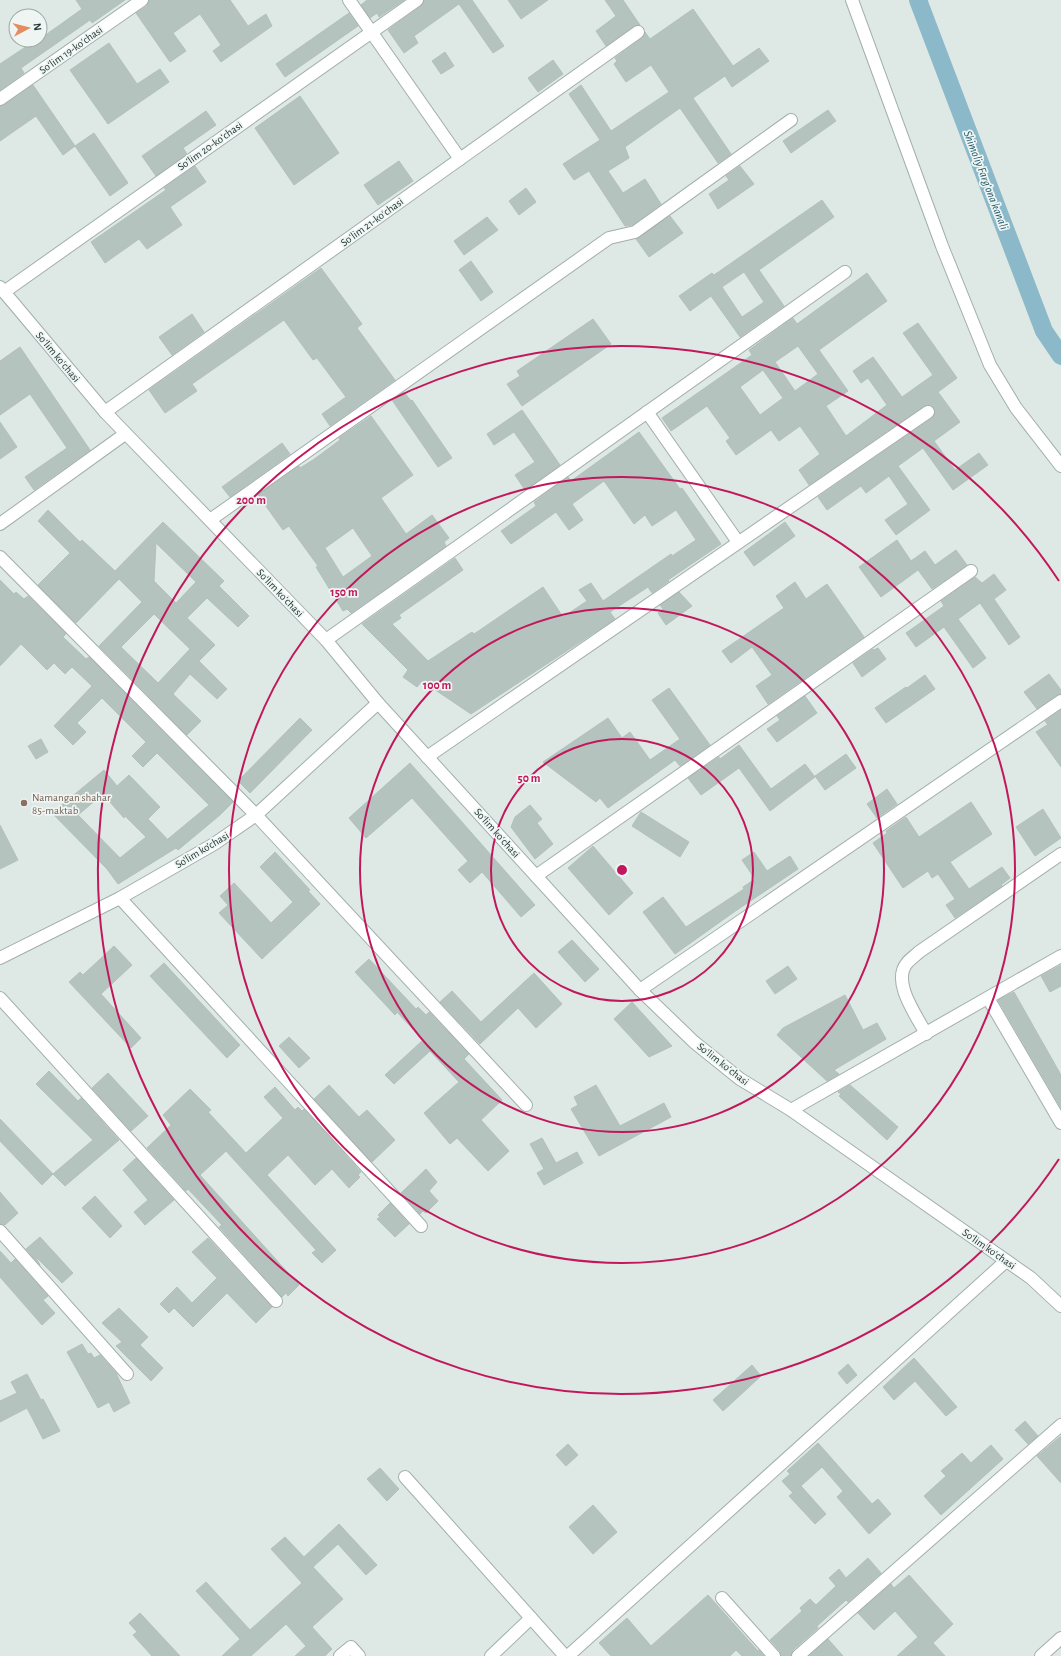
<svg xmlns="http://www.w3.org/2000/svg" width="1061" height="1656" font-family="'Alegreya Sans',sans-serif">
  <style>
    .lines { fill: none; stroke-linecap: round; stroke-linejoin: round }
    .canal { stroke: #8bb9c9; stroke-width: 18 }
    .building { fill: #b4c3be; stroke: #b2c1bc; fill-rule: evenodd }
    .minor-casing { stroke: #a2afac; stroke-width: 14 }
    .minor { stroke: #fff; stroke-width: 12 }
    .ring { fill: none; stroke: #c2185b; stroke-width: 2 }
    .education-dot { fill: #8d6e63; stroke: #eef5f3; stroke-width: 1.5 }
    .labels { text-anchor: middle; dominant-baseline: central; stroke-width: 3.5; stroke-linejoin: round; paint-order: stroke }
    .street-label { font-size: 11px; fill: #213633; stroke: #eef5f3 }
    .education-label { font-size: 11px; fill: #785e54; stroke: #eef5f3; text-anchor: start }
    .water-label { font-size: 12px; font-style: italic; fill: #22586c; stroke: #eef5f3 }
    .centre { fill: #c2185b; stroke: #eef5f3; stroke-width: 2 }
    .ring-label { font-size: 12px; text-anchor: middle; font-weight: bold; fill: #c2185b; stroke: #eef5f3; stroke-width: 3.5; stroke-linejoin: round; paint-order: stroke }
  </style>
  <rect width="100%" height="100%" fill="#dee8e5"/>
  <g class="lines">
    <!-- canal -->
    <polyline class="canal" points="918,0 1044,331 1061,356"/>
  </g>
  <!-- building -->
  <g class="building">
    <polygon points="76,0 125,0 92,23 90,20 21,68 24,73 0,90 0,64 27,46 23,40 40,40 40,39 82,9"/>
    <polygon points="149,0 230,0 248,26 266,14 272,26 221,62 213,51 221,45 200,14 173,33 186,51 170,62 136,13 147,6"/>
    <polygon points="367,0 404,0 379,17 377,13 370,18 361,5"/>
    <polygon points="424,0 472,0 504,46 493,53 459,4 414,36 418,43 404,53 388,30 421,6"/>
    <polygon points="508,0 548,0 521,19"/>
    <polygon points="605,0 623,0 640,25 634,26 606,46 596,31 616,16"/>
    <polygon points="693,9 733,66 759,48 769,61 732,87 725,76 693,98 731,154 718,163 680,108 625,147 629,158 608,171 623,193 645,179 661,204 632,225 625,226 589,171 574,180 563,164 600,140 569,94 581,85 611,131 669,92 651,65 626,82 614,64 617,61 615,58 642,38 645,32 650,39"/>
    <polygon points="349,13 358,26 285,77 276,64"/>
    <polygon points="109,43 137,84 160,69 169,82 108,124 70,70"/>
    <polygon points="445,52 454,66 441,74 432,61"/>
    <polygon points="553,60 563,74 538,92 528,78"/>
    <polygon points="33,85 75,146 63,155 36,116 0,141 0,106 4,105"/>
    <polygon points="300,96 339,153 294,185 255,128"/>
    <polygon points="828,110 836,121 791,153 783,141"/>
    <polygon points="206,111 216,125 183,148 187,154 156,176 142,156"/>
    <polygon points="94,133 128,183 110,196 75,146"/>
    <polygon points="399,161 413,181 378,205 364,185"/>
    <polygon points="195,166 206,182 170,207 182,225 147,249 139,239 105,263 91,242 166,190 164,188"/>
    <polygon points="740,166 754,184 718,209 709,194 729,180 726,176"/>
    <polygon points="526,188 536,202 519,215 509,201"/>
    <path d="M822 200 834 217 759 270 784 306 740 337 711 296 690 311 679 296 712 273 714 275ZM744 272 764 302 742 317 722 287Z"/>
    <polygon points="670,216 683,233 649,257 636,239"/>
    <polygon points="487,217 498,230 464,255 454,241"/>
    <polygon points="471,261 493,292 481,301 459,270"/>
    <polygon points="321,268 362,324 357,328 395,380 330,426 322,414 346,397 317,358 313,360 284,320 192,384 197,391 165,413 149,390"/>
    <path d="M867 273 887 301 819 350 848 391 826 406 846 436 887 405 868 378 861 383 853 371 873 357 902 397 933 375 903 333 918 323 957 378 938 392 960 422 934 441 955 470 979 453 988 465 953 490 923 448 898 466 930 510 896 535 885 520 908 504 889 476 866 493 861 486 827 510 818 497 932 418 935 412 932 405 924 406 809 485 799 470 820 454 800 426 779 441 771 430 736 455 726 441 730 438 707 406 671 431 662 418 752 355 749 350 793 318 797 324ZM798 346 818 374 795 391 775 362ZM763 370 783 398 760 415 740 387Z"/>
    <polygon points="192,314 204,332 172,355 159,337"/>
    <polygon points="593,319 611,344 522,406 507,384 520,376 517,371"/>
    <polygon points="20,347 90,450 34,490 25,477 67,448 30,394 0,415 0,361"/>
    <polygon points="404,392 411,401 412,400 452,458 438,467 392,400"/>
    <polygon points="522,410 560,465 525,490 515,475 535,462 514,432 494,445 487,434"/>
    <path d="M371 416 413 475 381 498 406 534 432 515 449 538 444 542 446 546 351 613 347 609 343 611 316 567 318 566 289 526 283 530 258 495 299 466 300 468 313 460 340 440 339 438ZM353 528 372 556 343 577 325 548Z"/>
    <polygon points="0,422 17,447 0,459"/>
    <polygon points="639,432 680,489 682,488 721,544 668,580 669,581 652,593 648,587 610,612 615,619 471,714 422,681 417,687 403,677 408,670 362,624 455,558 463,570 399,615 401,618 392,624 428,661 472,632 474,634 543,587 563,617 587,601 579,590 591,583 603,601 671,554 672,556 696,540 676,510 652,526 645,515 634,524 604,481 572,504 583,520 569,530 556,512 511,544 501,531 536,506 534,502 568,477 571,481"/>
    <polygon points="282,443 290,454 230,497 222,487"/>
    <path d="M48 510 80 542 82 540 115 571 163 522 224 581 219 586 249 616 238 627 207 598 187 618 215 645 199 661 227 689 217 699 190 674 173 694 201 721 187 735 99 646 142 602 119 579 76 623 38 585 70 553 38 521ZM156 543 196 582 176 603 154 581ZM154 614 190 649 158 683 121 647Z"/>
    <polygon points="785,522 795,536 754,566 744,552"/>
    <polygon points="897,540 911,561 925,551 935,565 956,550 967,565 932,589 913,563 918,570 881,597 859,567"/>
    <polygon points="994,574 1006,590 994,599 1020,637 1009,645 980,603 958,619 986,658 973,668 944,627 916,647 906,633 944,606 941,601 975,577 982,583"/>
    <path d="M0 580 14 594 16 592 24 599 28 596 66 634 63 637 86 659 89 657 233 802 220 815 178 850 176 848 118 884 107 869 52 813 104 770 117 786 129 775 160 807 148 819 172 844 168 839 209 805 157 753 143 767 132 756 146 742 102 698 77 723 86 732 73 745 54 726 92 686 72 667 65 674 54 663 47 670 21 644 0 666ZM103 794 124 818 125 816 146 837 120 858 78 815Z"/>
    <polygon points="795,582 806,599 827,584 864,637 768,704 756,686 772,675 752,647 731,663 722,651 784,608 776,596"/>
    <polygon points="679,592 692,606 666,625 658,613 663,609 660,605"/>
    <polygon points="878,648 886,659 862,677 853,663 873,649 874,650"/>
    <polygon points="1049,674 1061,690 1061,694 1057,695 1037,709 1024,692"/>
    <polygon points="925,675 935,689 886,723 875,708 906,687 907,688"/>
    <polygon points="669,688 710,745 680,766 675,760 608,808 600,798 596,802 543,762 608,718 622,738 630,732 650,760 680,739 652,700"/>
    <polygon points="805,696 817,713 777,742 767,729 780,720 777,716"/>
    <polygon points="1061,710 1061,743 1045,721"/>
    <polygon points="300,718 312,730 250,793 238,781"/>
    <polygon points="1047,725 1061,744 1061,767 1036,732"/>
    <polygon points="41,739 48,752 36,759 28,746"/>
    <polygon points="739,745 771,789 805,764 815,777 770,811 739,768 701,795 688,778 719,757 720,759"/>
    <polygon points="846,754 856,768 825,790 815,776"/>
    <polygon points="410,763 535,905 521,917 482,872 470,883 458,870 468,861 412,798 366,838 349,818"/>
    <polygon points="887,789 897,804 877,818 867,804"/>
    <polygon points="971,802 992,834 950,862 969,889 1002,867 1010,878 1001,885 1002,886 955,918 946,905 955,899 938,874 932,878 928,871 903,888 873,843 887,833 886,831 906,817 919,837"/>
    <polygon points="530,805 542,819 537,823 553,844 535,859 511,827 515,817"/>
    <polygon points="1043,809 1061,838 1035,856 1016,827"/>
    <polygon points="641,812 689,842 680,857 632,826"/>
    <polygon points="0,825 18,860 0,869"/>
    <polygon points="593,846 633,893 609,915 568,868"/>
    <polygon points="275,852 310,890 308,891 320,904 262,959 219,913 228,905 220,896 234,883 271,923 293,902 260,867"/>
    <polygon points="754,852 767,871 790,856 798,869 734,912 675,954 643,912 663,897 686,927 744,889 743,887 755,879 742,860"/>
    <polygon points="572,940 599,969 585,982 558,952"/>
    <polygon points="114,946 132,965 101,994 141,1038 131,1048 69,982 80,972 83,975"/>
    <polygon points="369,959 416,1009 418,1007 426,1015 429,1012 469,1054 464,1059 502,1100 481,1120 509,1151 488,1171 457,1138 450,1144 424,1113 459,1082 430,1051 394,1084 385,1075 423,1040 397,1012 395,1015 355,972"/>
    <polygon points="164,963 240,1045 227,1058 150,976"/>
    <polygon points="1061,965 1061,986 1050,992 1041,976"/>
    <polygon points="788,966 797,979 775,994 766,981"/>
    <polygon points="534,973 562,1004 536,1028 518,1008 480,1044 440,1002 452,991 481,1022"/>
    <polygon points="1014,992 1061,1075 1061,1108 998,1000"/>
    <polygon points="845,995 863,1030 877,1023 886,1039 834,1070 839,1074 827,1081 777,1035 783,1028"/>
    <polygon points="632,1002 672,1046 649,1057 614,1019"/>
    <polygon points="289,1037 310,1058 299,1068 279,1046"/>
    <polygon points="49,1071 78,1101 81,1098 119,1140 65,1186 53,1174 93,1140 36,1084"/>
    <polygon points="108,1073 148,1116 131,1131 92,1088"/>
    <polygon points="329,1085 359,1117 367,1110 395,1140 372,1162 314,1099"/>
    <polygon points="596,1085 620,1126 664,1103 671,1117 599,1156 571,1109 578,1105 574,1097"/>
    <polygon points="850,1085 898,1127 887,1140 839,1096 841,1094 838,1092"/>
    <polygon points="275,1087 295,1110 298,1107 302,1111 304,1109 361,1172 358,1175 360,1177 349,1188 332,1169 315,1185 288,1155 267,1175 336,1250 322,1263 312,1253 316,1250 226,1151 200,1175 299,1285 288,1296 286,1293 282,1297 219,1227 222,1225 188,1189 186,1191 147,1148 171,1125 163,1115 190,1089 211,1110 208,1112 246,1153 283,1118 264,1097"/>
    <polygon points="0,1119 53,1174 42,1185 0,1141"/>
    <polygon points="542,1138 556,1163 577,1152 583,1163 544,1185 537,1173 544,1169 530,1144"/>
    <polygon points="136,1158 174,1200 145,1225 134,1212 148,1200 123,1170"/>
    <polygon points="426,1169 437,1182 429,1191 438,1201 426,1213 423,1211 420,1214 401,1193"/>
    <polygon points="0,1192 18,1213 5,1225 0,1224"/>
    <polygon points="95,1196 122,1226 110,1238 82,1208"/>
    <polygon points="390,1203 409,1224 395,1237 377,1219 380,1217 378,1215"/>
    <polygon points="40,1237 73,1273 62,1283 35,1256 40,1265 26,1249"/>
    <polygon points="208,1238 272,1307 256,1323 227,1293 193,1327 174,1308 169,1313 160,1304 177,1287 192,1303 217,1278 192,1252"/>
    <polygon points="0,1251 11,1263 15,1259 48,1296 43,1300 55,1313 42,1325 0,1277"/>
    <polygon points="119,1308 148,1337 140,1345 163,1368 151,1381 116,1346 122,1342 102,1323"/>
    <polygon points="82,1344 88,1354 91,1353 94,1358 100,1355 116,1373 130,1403 114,1412 109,1402 98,1408 67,1352"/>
    <polygon points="914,1358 957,1407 946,1416 915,1381 894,1400 883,1387"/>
    <polygon points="848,1364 857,1375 847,1384 838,1373"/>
    <polygon points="752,1365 761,1376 723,1411 713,1400"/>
    <polygon points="27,1374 41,1400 43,1399 60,1431 43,1439 27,1408 0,1422 0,1401 17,1393 11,1382"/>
    <polygon points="1025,1421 1038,1436 1028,1444 1015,1430"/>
    <polygon points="1061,1436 1061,1483 1037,1456"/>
    <polygon points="818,1443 872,1504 878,1499 891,1514 869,1534 837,1497 843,1491 822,1467 793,1493 782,1481 790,1474 787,1471"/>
    <polygon points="568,1444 578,1455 566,1466 556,1455"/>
    <polygon points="991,1445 1003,1459 941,1515 924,1496 946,1476 941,1471 962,1453 971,1463"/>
    <polygon points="380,1468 399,1489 387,1501 367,1479"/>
    <polygon points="801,1486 826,1514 815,1524 789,1496"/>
    <polygon points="593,1505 617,1532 593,1554 569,1527"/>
    <polygon points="339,1524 377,1565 366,1575 338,1544 313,1567 343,1599 312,1627 332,1649 325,1656 295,1656 306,1646 286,1624 251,1656 222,1656 240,1639 196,1591 206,1582 250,1630 302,1583 271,1549 285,1537 304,1557"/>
    <polygon points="868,1558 881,1573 848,1602 846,1600 817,1626 818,1628 793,1650 791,1656 781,1656 780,1651 770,1640 802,1611 800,1608 810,1599 816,1605 836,1586 829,1578 839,1569 846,1578"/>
    <polygon points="909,1575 953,1624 933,1643 945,1656 897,1656 918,1637 895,1611 874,1630 858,1613 891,1584 894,1588"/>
    <polygon points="708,1595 758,1651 759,1650 764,1656 742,1656 736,1650 730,1656 611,1656 599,1643 627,1618 651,1646"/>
    <polygon points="140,1613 180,1656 152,1656 133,1635 137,1632 129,1623"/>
    <polygon points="828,1639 843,1656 809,1656"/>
  </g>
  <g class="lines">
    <defs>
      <g id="minor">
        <polyline points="349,0 460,159"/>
        <polyline points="852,0 942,246 990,365 1016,408 1061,466"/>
        <polyline points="0,99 142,0"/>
        <polyline points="0,287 105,412 326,640 378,703 640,990 694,1042 740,1079 791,1110 1031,1278 1061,1306"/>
        <polyline points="4,292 417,0"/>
        <polyline points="105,412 638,32"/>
        <polyline points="647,412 738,542"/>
        <polyline points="210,520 609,238 635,232 791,120"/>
        <polyline points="0,524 125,434"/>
        <polyline points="0,557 256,815 526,1105"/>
        <polyline points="326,640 845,272"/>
        <polyline points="427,757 928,412"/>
        <polyline points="536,876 971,571"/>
        <polyline points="120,898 421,1226"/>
        <polyline points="0,958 120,898 214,844 256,815 378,703"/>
        <polyline points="640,990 1061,701"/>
        <polyline points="0,998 276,1301"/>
        <polyline points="988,998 1061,1123"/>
        <path d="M926 1034C917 1016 891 982 907 963 910 959 915 956 919 952L1061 854"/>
        <polyline points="791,1110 1061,956"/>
        <polyline points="0,1231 127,1374"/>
        <polyline points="405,1477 565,1656"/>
        <polyline points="722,1598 774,1656"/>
        <polyline points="340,1656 351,1647 359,1656"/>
        <polyline points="491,1656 531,1618"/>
        <polyline points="568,1656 1006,1261"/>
        <polyline points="798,1656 1061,1425"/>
        <polyline points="1041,1656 1061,1638"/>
      </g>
    </defs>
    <!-- minor casing -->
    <use href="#minor" class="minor-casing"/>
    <!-- minor -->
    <use href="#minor" class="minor"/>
  </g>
  <!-- distance rings -->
  <g class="ring">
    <circle cx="622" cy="870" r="131"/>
    <circle cx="622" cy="870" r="262"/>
    <circle cx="622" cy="870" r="393"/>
    <path d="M1059 1159A524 524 0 1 1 1059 581"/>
  </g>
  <!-- markers -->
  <circle class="education-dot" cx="24" cy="803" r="4"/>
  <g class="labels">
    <!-- street labels -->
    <g class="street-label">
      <text transform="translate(71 50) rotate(-35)">Soʻlim 19-koʻchasi</text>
      <text transform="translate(210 146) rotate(-35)">Soʻlim 20-koʻchasi</text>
      <text transform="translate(372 222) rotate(-36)">Soʻlim 21-koʻchasi</text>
      <text transform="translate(58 357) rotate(50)">Soʻlim koʻchasi</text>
      <text transform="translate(280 593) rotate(46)">Soʻlim koʻchasi</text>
      <text transform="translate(497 833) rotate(48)">Soʻlim koʻchasi</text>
      <text transform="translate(202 850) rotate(-31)">So'lim ko'chasi</text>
      <text transform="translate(723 1064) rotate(38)">Soʻlim koʻchasi</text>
      <text transform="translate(989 1249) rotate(35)">Soʻlim koʻchasi</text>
    </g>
    <!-- education labels -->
    <g class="education-label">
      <text x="32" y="797">Namangan shahar<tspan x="32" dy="13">85-maktab</tspan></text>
    </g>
    <!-- water labels -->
    <g class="water-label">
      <text transform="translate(986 180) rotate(69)">Shimoliy Fargʻona kanali</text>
    </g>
  </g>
  <circle cx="622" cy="870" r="6" class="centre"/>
  <g class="ring-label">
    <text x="251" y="504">200 m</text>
    <text x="344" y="596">150 m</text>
    <text x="437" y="689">100 m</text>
    <text x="529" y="782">50 m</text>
  </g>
  <!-- north arrow -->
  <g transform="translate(28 28) rotate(83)"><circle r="19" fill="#eef5f3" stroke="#9ca9a6"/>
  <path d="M0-3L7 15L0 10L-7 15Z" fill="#e58d60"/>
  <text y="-6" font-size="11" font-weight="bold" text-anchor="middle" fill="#213633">N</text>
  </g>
</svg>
